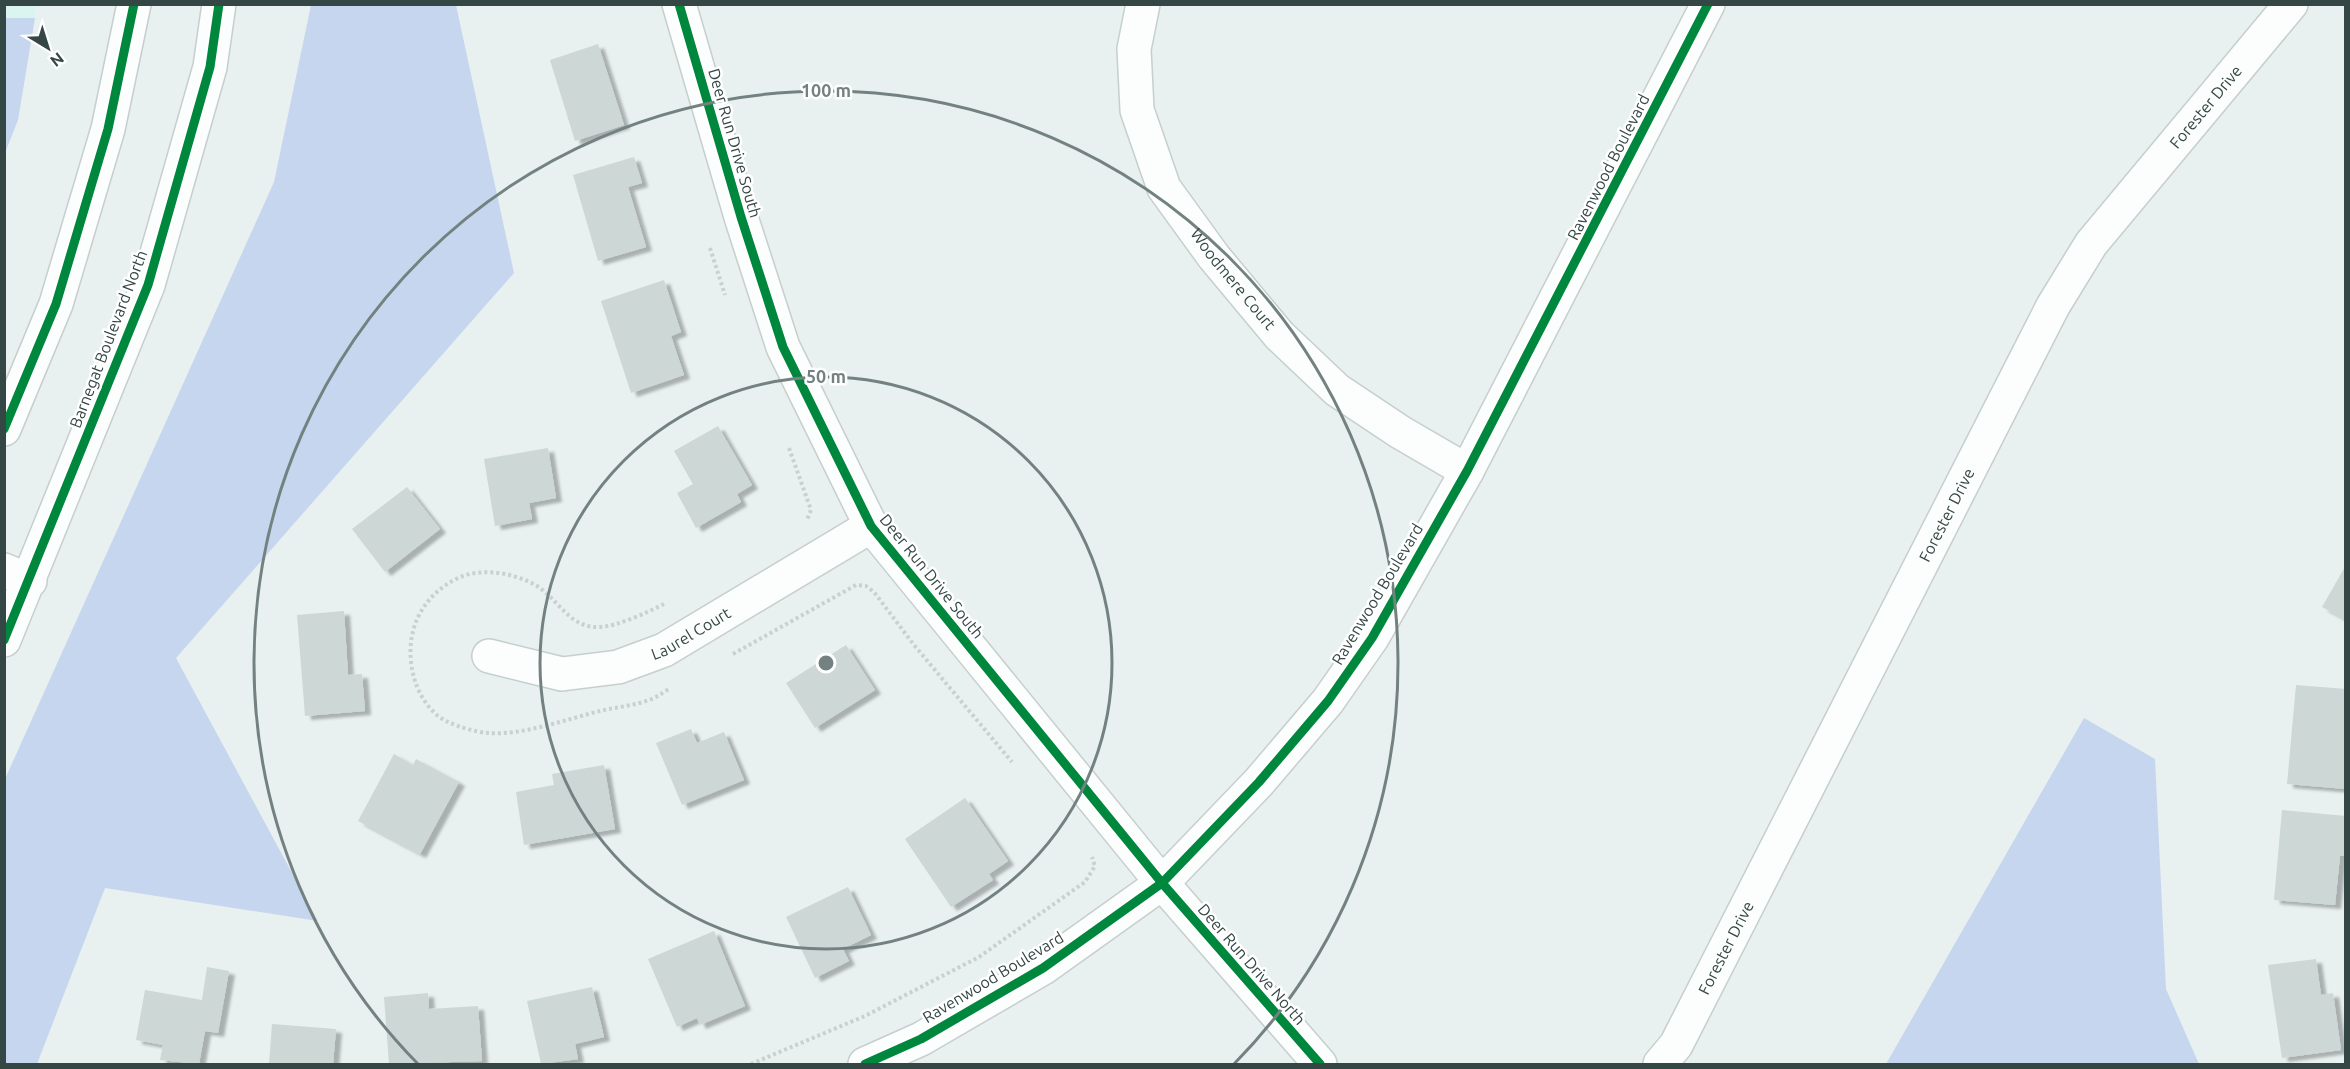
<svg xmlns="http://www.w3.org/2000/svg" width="2350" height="1069" font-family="Ubuntu,sans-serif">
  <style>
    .commercial { fill: #daf4ef }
    .green { fill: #c6d6ee }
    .building { fill: #cdd7d6; filter: url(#shadow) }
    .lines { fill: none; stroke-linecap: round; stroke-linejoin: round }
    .minor-casing { stroke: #c6cece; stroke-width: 36 }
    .path { stroke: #c9d1d0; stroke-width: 4; stroke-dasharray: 3 3; stroke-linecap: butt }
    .minor { stroke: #fcfdfd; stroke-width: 33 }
    .cycleway-casing { stroke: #fff; stroke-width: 13 }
    .cycleway { stroke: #00873e; stroke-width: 9 }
    .ring { fill: none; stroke: #738280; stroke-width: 3 }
    .labels { text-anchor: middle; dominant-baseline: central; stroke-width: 5; stroke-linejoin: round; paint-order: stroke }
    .street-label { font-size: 16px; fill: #344744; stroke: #fff }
    .centre { fill: #738280; stroke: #fff; stroke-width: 3 }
    .ring-label { font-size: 18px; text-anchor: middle; font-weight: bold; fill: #738280; stroke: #fff; stroke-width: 5; stroke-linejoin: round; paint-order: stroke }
  </style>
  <defs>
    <filter id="shadow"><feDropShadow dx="6" dy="4" stdDeviation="1.5" flood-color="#0004"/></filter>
  </defs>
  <rect width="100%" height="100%" fill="#e8f0f0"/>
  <!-- commercial -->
  <polygon class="commercial" points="4,5 35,5 35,18 5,18"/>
  <!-- green -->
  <g class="green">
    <polygon points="311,5 456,5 514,273 176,658 318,921 105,888 37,1064 5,1064 5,779 274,182"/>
    <polygon points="5,18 35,18 18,120 5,153"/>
    <polygon points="2084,718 2155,759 2166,989 2199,1064 1886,1064"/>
  </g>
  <!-- building -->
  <g class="building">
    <polygon points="598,44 624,125 575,141 550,60"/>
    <polygon points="634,157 642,183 628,187 646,247 598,261 573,175"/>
    <polygon points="664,280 681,332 671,336 684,375 631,393 601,301"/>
    <polygon points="718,426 752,485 737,494 741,502 696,528 677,493 693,484 674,451"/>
    <polygon points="548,448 556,498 529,503 532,519 495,526 484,459"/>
    <polygon points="407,487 440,529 385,572 352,529"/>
    <polygon points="2346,565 2346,620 2322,607"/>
    <polygon points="344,611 348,675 362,674 365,711 305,716 297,615"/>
    <polygon points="846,645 875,690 815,728 786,683"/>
    <polygon points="2296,685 2346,689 2346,789 2287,784"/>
    <polygon points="691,729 697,743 724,732 744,780 682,805 656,743"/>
    <polygon points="394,754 413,765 416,759 459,782 420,854 358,821"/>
    <polygon points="604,765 615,829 524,845 516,792 554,785 552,774"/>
    <polygon points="965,798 1008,861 989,874 993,880 951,907 905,839"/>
    <polygon points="2282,810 2346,816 2346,856 2340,856 2335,905 2274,900"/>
    <polygon points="848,887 871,935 843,949 849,961 815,978 786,917"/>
    <polygon points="714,931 745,1006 700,1025 697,1018 677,1027 648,959"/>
    <polygon points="2316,959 2321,995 2333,993 2341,1050 2282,1058 2268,965"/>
    <polygon points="207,967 229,971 218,1033 205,1031 199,1064 160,1060 163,1045 136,1040 145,990 202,1000"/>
    <polygon points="592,987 604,1037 575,1044 578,1059 541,1064 527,1001"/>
    <polygon points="428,993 429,1009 478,1006 482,1061 389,1064 384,997"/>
    <polygon points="272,1024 336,1029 333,1064 269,1064"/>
  </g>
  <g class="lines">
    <defs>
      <g id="minor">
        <polyline points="679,4 741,217 783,347 871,526 1162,883 1320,1064"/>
        <path id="s1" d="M1143 4 1134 49 1137 110 1164 188 1214 257 1279 335 1337 390 1400 432 1467 471"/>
        <polyline points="4,429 56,304 108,129 134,4"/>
        <polyline points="4,570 30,581"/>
        <polyline points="4,640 148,285 210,67 219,4"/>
        <path id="s2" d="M489 656 562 674 618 667 664 650 871 526"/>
        <polyline points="865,1064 921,1039 1043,968 1162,883 1259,782 1328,701 1372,638 1467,471 1708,4"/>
        <path id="s3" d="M1660 1064 1676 1045 2053 306 2091 244 2291 4"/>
      </g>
    </defs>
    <!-- minor casing -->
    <use href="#minor" class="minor-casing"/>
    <!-- path -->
    <g class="path">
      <polyline points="710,248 725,295"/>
      <polyline points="789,448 811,510 807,520"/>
      <path d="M664 604C648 612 618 626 600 627 570 629 559 600 537 586 515 573 482 567 458 578 417 598 402 639 415 681 420 697 432 715 448 722 459 727 476 732 488 733 521 736 567 719 600 711 616 707 633 706 649 700 656 698 662 693 669 689"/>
      <polyline points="733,654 856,585 866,586 874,592 914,645 1012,762"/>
      <polyline points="751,1064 865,1016 979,957 1085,882 1095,866 1092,857"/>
    </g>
    <!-- minor -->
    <use href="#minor" class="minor"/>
    <defs>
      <g id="cycleway">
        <polyline points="679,4 741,217 783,347 871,526 1162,883 1320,1064"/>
        <polyline points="4,429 56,304 108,129 134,4"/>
        <polyline points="4,640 148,285 210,67 219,4"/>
        <polyline points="865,1064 921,1039 1043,968 1162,883 1259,782 1328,701 1372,638 1467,471 1708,4"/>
      </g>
    </defs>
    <!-- cycleway casing -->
    <use href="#cycleway" class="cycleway-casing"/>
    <!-- cycleway -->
    <use href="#cycleway" class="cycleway"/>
  </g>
  <!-- distance rings -->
  <g class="ring">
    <circle cx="826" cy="663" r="286"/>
    <path d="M418 1064A572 572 0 1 1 1234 1064"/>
  </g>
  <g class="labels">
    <!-- street labels -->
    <g class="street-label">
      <text stroke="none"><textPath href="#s3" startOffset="1106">Forester Drive</textPath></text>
      <text transform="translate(735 143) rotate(74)">Deer Run Drive South</text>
      <text transform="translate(1608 167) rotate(-63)">Ravenwood Boulevard</text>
      <text stroke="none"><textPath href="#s1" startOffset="304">Woodmere Court</textPath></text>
      <text transform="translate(108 339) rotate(-69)">Barnegat Boulevard North</text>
      <text stroke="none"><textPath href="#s3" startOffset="620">Forester Drive</textPath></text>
      <text transform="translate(932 576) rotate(51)">Deer Run Drive South</text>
      <text transform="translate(1377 594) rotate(-59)">Ravenwood Boulevard</text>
      <text stroke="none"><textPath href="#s2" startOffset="212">Laurel Court</textPath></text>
      <text stroke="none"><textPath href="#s3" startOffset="134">Forester Drive</textPath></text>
      <text transform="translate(1252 964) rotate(49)">Deer Run Drive North</text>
      <text transform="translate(993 977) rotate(-31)">Ravenwood Boulevard</text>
    </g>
  </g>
  <circle cx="826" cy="663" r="9" class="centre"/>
  <g class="ring-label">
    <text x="826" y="97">100 m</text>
    <text x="826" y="383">50 m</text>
  </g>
  <!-- border -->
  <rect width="2350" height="1069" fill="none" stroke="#344744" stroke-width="12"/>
  <!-- north arrow -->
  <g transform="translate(48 48) rotate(142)" stroke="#ffffff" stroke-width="4.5" paint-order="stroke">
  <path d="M0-4.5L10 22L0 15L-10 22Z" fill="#344744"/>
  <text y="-9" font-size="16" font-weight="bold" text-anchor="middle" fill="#344744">N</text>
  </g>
</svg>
